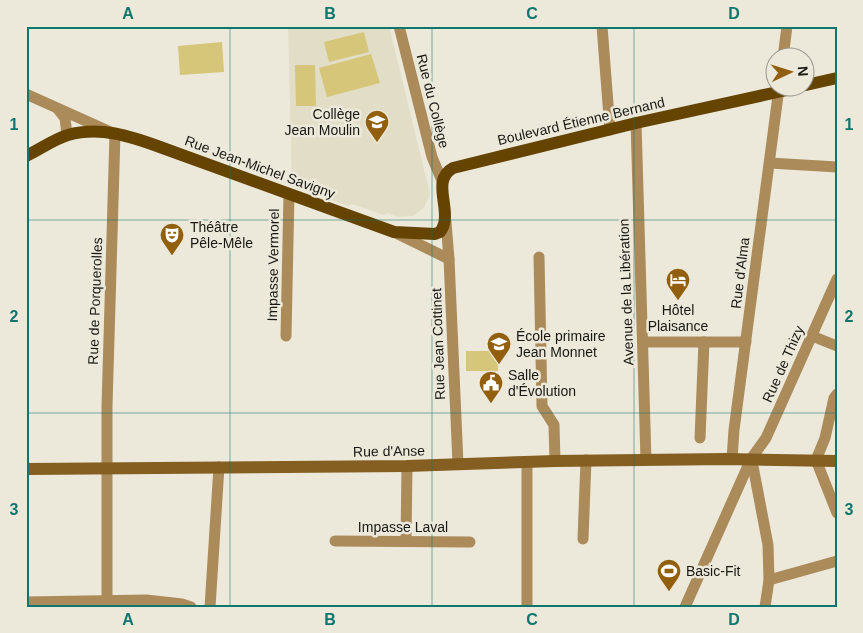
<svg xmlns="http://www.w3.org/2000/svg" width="863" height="633" font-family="Helvetica,sans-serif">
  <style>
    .built { fill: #e1ddc7 }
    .green { fill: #d6c679 }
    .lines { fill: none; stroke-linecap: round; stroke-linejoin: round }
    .street { stroke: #ac8b5b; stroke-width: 11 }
    .secondary { stroke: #855f21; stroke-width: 12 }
    .primary { stroke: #654300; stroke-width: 12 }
    .grid { fill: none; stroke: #0f766e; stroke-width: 1; stroke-opacity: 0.55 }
    .labels { text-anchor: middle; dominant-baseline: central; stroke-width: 5; stroke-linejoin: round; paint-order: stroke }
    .street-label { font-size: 14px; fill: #181712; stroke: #ece9db }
    .poi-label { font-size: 14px; fill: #181712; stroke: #ece9db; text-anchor: start }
    .neatline { fill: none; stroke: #0f766e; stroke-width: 2 }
    .grid-label { font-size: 16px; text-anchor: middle; font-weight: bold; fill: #0f766e }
  </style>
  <rect width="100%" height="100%" fill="#ece9db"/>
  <!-- built -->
  <polygon class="built" points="288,26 389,26 430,194 424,208 413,216 398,217 387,213 384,215 352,204 348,206 292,185"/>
  <!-- green -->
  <g class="green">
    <polygon points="364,32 369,52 329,62 324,42"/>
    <polygon points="222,42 224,72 180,75 178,46"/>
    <polygon points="371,54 380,83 327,97 319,68"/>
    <polygon points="295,65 315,65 316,106 296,106"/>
    <rect x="466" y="351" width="32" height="20"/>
  </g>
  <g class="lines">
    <!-- street -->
    <g class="street">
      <polyline points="399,26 432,157 442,181"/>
      <polyline points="602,26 610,130"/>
      <polyline points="783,58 787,26"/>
      <polyline points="26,94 115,134 107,406 107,600"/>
      <polyline points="58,109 65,118 67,135"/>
      <polyline points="636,123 646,460"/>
      <polyline points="770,163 837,167"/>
      <polyline points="446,222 449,259 458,464"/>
      <polyline points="396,233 449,259"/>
      <polyline points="539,257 542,406 554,425 555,461"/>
      <polyline points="286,336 289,194"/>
      <polyline points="812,336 837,346"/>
      <polyline points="643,342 746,342"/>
      <polyline points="837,394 834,398 825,438 816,460 837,513"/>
      <polyline points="700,438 704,342"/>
      <polyline points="732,459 734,430 779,88"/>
      <polyline points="752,461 768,545 769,580 765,607"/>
      <polyline points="527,462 527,607"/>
      <polyline points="583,539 586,460"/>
      <polyline points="335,541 470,542"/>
      <polyline points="406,541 407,466"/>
      <polyline points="769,580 837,561"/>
      <polyline points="26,602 146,600 182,604 191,607"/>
      <polyline points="210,607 219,467"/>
      <polyline points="685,607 751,459 766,438 837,279"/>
    </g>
    <!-- secondary -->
    <polyline class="secondary" points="26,469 407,466 555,461 726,459 837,461"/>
    <!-- primary -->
    <g class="primary">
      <polyline points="806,85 837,78"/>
      <path d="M26 156C39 150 54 139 68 135 100 126 130 136 160 147L394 232 435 234 440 232C455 213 429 181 453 168L636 123 796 88"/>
    </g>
  </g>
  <!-- grid -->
  <path class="grid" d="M230 26V607M432 26V607M634 26V607M26 220H837M26 413H837"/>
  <!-- icons -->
  <defs>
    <symbol id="school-pin" viewBox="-11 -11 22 30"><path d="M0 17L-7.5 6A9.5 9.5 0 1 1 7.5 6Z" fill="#915f0e" stroke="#ece9db"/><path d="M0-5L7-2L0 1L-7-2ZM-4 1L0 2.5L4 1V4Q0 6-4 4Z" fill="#fff"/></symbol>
    <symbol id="theatre-pin" viewBox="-11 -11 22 30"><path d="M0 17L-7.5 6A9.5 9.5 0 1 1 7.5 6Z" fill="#915f0e" stroke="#ece9db"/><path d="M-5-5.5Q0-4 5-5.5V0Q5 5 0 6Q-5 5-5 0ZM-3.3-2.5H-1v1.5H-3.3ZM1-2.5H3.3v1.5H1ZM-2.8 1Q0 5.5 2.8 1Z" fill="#fff"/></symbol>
    <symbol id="hotel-pin" viewBox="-11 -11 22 30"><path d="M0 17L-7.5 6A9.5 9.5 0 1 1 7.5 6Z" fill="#915f0e" stroke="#ece9db"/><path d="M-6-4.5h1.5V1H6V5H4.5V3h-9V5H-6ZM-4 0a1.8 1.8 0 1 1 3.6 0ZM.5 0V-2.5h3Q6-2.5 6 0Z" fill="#fff"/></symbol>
    <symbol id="civic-pin" viewBox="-11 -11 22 30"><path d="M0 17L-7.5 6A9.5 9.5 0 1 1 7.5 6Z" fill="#915f0e" stroke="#ece9db"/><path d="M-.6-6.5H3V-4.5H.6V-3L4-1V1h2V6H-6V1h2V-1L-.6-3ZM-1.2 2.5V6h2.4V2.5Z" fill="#fff"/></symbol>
    <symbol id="stadium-pin" viewBox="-11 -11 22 30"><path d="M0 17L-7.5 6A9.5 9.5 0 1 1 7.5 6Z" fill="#915f0e" stroke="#ece9db"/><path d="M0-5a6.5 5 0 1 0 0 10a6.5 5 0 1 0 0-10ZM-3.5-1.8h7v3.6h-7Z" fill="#fff"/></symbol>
  </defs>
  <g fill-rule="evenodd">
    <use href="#school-pin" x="363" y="108" width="28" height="38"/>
    <use href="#theatre-pin" x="158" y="221" width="28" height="38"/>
    <use href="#hotel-pin" x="664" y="266" width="28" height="38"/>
    <use href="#school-pin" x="485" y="330" width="28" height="38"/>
    <use href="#civic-pin" x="477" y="369" width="28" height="38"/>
    <use href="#stadium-pin" x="655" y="557" width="28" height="38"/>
  </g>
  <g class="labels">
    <!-- street labels -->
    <g class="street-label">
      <text transform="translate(433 101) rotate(76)">Rue du Collège</text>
      <text transform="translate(581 121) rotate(-13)">Boulevard Étienne Bernand</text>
      <text transform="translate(260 167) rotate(20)">Rue Jean-Michel Savigny</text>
      <text transform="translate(273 265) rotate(-89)">Impasse Vermorel</text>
      <text transform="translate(740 273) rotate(-83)">Rue d'Alma</text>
      <text transform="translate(626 292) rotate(-92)">Avenue de la Libération</text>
      <text transform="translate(95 301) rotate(-88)">Rue de Porquerolles</text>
      <text transform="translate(438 344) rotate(-92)">Rue Jean Cottinet</text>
      <text transform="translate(783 364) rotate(-66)">Rue de Thizy</text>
      <text transform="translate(389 451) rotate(-1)">Rue d'Anse</text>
      <text x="403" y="527">Impasse Laval</text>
    </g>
    <!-- poi labels -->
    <g class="poi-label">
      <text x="360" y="114" text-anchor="end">Collège<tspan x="360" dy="16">Jean Moulin</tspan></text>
      <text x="190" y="227">Théâtre<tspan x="190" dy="16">Pêle-Mêle</tspan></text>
      <text x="678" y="310" text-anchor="middle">Hôtel<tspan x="678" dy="16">Plaisance</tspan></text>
      <text x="516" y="336">École primaire<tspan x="516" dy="16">Jean Monnet</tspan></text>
      <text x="508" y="375">Salle<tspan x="508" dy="16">d'Évolution</tspan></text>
      <text x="686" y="571">Basic-Fit</text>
    </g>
  </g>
  <!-- border -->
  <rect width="863" height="633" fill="none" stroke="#ece9db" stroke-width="55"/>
  <!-- north arrow -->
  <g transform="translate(790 72) rotate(86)"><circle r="24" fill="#ece9db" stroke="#97958b"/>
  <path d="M0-4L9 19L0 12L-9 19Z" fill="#915f0e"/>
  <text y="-8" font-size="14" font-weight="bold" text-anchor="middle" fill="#181712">N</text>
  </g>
  <rect x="28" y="28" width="808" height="578" class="neatline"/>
  <g class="grid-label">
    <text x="128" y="19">A</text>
    <text x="330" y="19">B</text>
    <text x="532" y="19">C</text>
    <text x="734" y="19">D</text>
    <text x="14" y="130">1</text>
    <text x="849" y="130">1</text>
    <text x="14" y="322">2</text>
    <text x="849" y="322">2</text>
    <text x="14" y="515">3</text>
    <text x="849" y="515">3</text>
    <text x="128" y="625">A</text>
    <text x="330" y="625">B</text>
    <text x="532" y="625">C</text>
    <text x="734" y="625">D</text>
  </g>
</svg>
